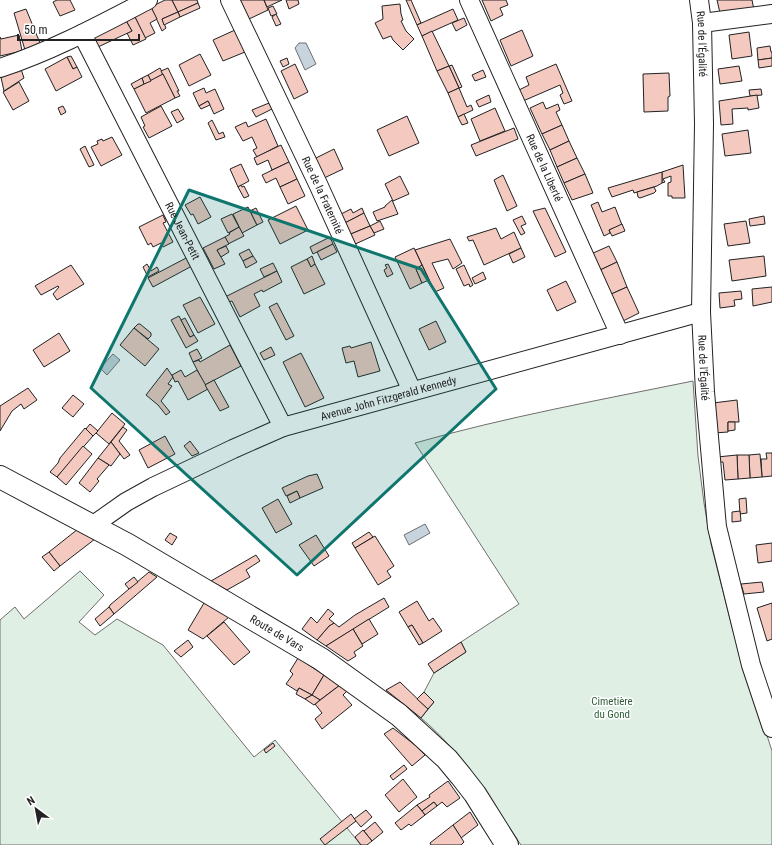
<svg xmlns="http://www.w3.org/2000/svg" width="772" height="845" font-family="'Roboto Condensed',sans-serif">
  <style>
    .green { fill: #e0efe3; stroke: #6f6f6f }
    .water { fill: #c7d3dd; stroke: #6f6f6f }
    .building { fill: #f3c9c0; stroke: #222 }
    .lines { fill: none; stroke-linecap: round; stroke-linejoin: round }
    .minor-casing { stroke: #222; stroke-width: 20 }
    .major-casing { stroke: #222; stroke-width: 24 }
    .minor { stroke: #fff; stroke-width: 18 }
    .major { stroke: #fff; stroke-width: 22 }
    .marked { fill: #0f766e; fill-opacity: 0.2; stroke: #0f766e; stroke-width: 3; stroke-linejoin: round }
    .labels { text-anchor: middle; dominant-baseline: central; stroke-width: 3; stroke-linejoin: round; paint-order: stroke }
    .street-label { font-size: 11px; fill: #222; stroke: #fff }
    .park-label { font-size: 11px; fill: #2f5e38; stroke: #fff }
  </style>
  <rect width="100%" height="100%" fill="#fff"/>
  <!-- green -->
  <g class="green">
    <path d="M693 381 698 456 704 503 711 544 733 631 772 751V845H521C490 800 463 753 421 718L434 702 424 692 434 673 466 652 461 642 519 604 415 443C506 417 600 400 693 381Z"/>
    <polygon points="80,571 104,595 79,622 95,635 117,619 163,645 254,757 275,740 361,845 0,845 0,620 15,607 24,619"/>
  </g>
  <!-- water -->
  <g class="water">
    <polygon points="299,43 306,43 316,64 305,70 295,48"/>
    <polygon points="113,354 120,360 107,375 100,368"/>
    <polygon points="425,524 430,533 409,545 404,535"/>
  </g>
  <!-- building -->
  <g class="building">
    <polygon points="57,0 70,0 75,10 60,16 53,2"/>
    <polygon points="165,0 172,0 178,12 162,19 166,28 162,31 151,7"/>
    <polygon points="172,0 197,0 198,3 178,12"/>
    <polygon points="239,0 264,0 268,10 249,19"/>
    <polygon points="264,0 282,0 267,7"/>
    <polygon points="286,0 298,0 299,4 289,9"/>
    <polygon points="406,0 411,0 421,23 417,25"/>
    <polygon points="482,0 506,0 508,5 500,8 503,15 491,21"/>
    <polygon points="717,0 752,0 754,10 720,13"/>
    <polygon points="198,3 200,8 180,17 178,12"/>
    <polygon points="400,4 401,14 403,20 401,21 406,31 414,39 403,50 393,40 391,36 383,39 375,23 383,19 382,6"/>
    <polygon points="273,6 277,14 271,16 268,8"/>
    <polygon points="151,7 157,19 150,23 155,33 145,38 134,15"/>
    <polygon points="26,9 40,43 25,50 14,13"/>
    <polygon points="453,9 458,20 422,36 417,25"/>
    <polygon points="178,12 180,17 164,25 162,19"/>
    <polygon points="276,14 281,24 276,26 272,17"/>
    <polygon points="134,15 146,39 133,45 127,33 132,31 125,19"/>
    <polygon points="464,18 467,25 456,31 452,23"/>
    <polygon points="125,19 132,31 98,47 91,35"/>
    <polygon points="235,30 245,52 223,61 213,40"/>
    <polygon points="522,30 533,56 511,66 500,40"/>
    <polygon points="432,31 449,66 437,71 422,36"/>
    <polygon points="749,32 752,56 732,59 729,35"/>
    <polygon points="19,35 22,51 0,56 0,37 1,39"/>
    <polygon points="770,46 771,52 772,52 772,58 758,60 757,48"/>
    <polygon points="200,54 211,75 189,86 179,65"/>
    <polygon points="71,56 77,67 73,69 67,57"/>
    <polygon points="67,57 73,69 77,67 82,77 56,91 45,69"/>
    <polygon points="287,58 289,64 283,67 280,61"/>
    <polygon points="772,58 772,66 759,68 758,60"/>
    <polygon points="295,64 308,92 294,99 281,71"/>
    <polygon points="556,64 572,101 564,104 560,95 563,93 560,85 523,101 519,90 529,85 526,77"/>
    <polygon points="452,65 462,87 459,88 449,66"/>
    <polygon points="20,66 24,78 4,91 0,73"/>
    <polygon points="449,66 459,88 448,93 437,71"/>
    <polygon points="739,66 742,81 720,84 718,69"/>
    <polygon points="160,68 163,74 151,81 148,75"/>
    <polygon points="168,68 179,91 177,91 180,96 175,98 161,71"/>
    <polygon points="483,70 486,77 475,81 472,75"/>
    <polygon points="669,73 670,96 668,97 668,111 644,112 643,74"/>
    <polygon points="163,74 175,98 146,113 134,89"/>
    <polygon points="148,75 151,81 144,84 142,78"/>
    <polygon points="142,78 144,84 134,89 131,84"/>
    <polygon points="19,82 29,101 13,110 3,92"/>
    <polygon points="204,88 206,93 215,89 224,109 214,114 208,101 199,106 193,93"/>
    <polygon points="459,88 467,107 471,105 473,110 458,117 448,93"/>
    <polygon points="761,89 762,95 750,96 749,90"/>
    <polygon points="489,95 491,102 479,107 476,101"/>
    <polygon points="757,95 759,108 748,110 748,108 732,109 733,124 721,125 719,101"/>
    <polygon points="208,101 210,105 201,109 199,106"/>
    <polygon points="543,102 546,109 558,104 560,110 556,112 562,125 542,134 530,108"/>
    <polygon points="269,103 272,109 256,117 252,110"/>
    <polygon points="63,106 66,112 61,115 58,108"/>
    <polygon points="161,106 172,126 149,138 143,127 145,126 141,117"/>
    <polygon points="495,108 505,131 480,141 471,119"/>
    <polygon points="178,109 184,119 177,123 171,112"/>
    <polygon points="464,114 468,123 462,125 458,117"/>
    <polygon points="407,116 419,143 389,156 377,130"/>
    <polygon points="266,119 278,146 257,157 253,150 257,148 252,137 243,141 235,127 246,122 248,127"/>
    <polygon points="212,120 219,134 223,132 225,137 216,140 208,123"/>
    <polygon points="562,125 569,141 550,150 542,134"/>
    <polygon points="514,128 518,139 476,156 471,145"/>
    <polygon points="748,130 751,153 725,156 722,134"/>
    <polygon points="112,137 122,155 101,166 91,147 98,144 97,141 102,139 103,141"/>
    <polygon points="569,141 577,158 557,167 550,150"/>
    <polygon points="281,145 289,162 272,170 268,160 257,165 254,158"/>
    <polygon points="85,146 94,165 89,167 80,149"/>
    <polygon points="334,149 343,169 320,180 310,161"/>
    <polygon points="577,158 585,174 564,183 557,167"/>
    <polygon points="289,162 297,179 280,187 276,178 266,183 262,175"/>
    <polygon points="241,164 249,181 238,187 230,169"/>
    <polygon points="683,165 685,198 672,198 672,196 668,196 668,183 671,182 671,176 663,179 665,182 662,183 662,172"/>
    <polygon points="662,172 662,183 657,186 634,193 633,190 612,197 608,188"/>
    <polygon points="585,174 593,193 572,200 564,183"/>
    <polygon points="503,175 517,206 507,211 494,180"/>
    <polygon points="400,176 409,194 393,201 385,184"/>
    <polygon points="297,179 305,196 288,204 280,187"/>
    <polygon points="241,185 242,187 244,186 249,196 244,198 238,187"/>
    <polygon points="654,187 656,191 654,193 640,198 638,197 637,192"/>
    <polygon points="200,197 211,217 198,224 193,214 191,215 185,205"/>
    <polygon points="392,200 398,214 377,221 373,212 385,207 385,206"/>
    <polygon points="598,202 602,212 615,207 622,225 609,230 610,233 604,236 591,205"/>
    <polygon points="296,206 308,230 280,244 268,220"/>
    <polygon points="248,207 257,225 242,233 233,214"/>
    <polygon points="256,208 263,222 257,225 250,211"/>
    <polygon points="362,208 364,213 341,225 337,216 351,209 353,213"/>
    <polygon points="545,208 566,252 555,257 533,211"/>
    <polygon points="364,213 370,226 346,236 341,225"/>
    <polygon points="232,214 239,227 228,233 221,219"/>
    <polygon points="163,215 166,222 163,223 173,242 163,247 161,243 153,247 151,243 148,245 139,227"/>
    <polygon points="522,216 526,224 521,226 525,233 521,235 513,220"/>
    <polygon points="764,216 765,224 750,226 749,219"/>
    <polygon points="380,221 384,229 374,233 370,226"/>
    <polygon points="746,221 750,243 728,246 724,224"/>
    <polygon points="622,224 625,231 612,236 609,230"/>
    <polygon points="370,226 375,235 351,246 346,236"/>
    <polygon points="239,227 244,236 228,244 225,237 230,234 229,233"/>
    <polygon points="496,228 501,239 514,232 521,248 484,265 473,240 469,241 467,237"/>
    <polygon points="225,237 229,244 217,250 225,264 214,269 203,248"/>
    <polygon points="330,237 333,244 313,254 310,247"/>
    <polygon points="450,239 462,263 453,269 448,259 432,263 444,288 435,292 415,250"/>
    <polygon points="333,244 337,252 321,260 317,252"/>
    <polygon points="226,246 229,252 221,257 217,250"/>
    <polygon points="609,246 617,262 598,271 591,254"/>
    <polygon points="414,248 422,265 416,269 422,283 410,289 395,257"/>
    <polygon points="521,248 525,257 513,263 509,254"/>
    <polygon points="249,249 253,256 243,261 239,254"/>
    <polygon points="253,256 257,262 246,268 243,261"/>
    <polygon points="312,256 315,264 311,267 307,259"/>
    <polygon points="764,256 766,276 732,281 729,260"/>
    <polygon points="188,257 192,266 153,287 148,278"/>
    <polygon points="307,259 311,267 315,264 325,284 304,294 291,267"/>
    <polygon points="617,262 627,287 609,295 598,271"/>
    <polygon points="273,263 277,271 264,277 260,269"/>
    <polygon points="147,264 151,271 157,267 159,271 148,277 143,267"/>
    <polygon points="388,264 393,274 387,277 384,270 387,268 385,265"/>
    <polygon points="71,265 84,284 57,300 53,294 59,287 58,286 41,295 35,286"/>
    <polygon points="422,265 429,280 422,283 416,269"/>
    <polygon points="464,265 473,285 470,287 469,284 464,286 456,269"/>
    <polygon points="277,271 282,282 263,292 262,290 254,294 260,306 240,317 232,301 228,302 225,297"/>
    <polygon points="483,272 486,279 475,284 472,278"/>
    <polygon points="566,281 576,302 557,311 547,290"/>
    <polygon points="627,287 639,313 621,322 609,295"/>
    <polygon points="772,287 772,302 753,306 752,289"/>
    <polygon points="741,291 742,299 734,300 735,306 720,308 719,293"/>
    <polygon points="200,297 215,324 198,333 183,305"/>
    <polygon points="277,303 294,336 286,340 269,307"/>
    <polygon points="179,316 190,337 194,335 198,341 186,348 171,320"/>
    <polygon points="185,318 194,335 190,337 181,320"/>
    <polygon points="436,321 446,342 429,350 419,329"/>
    <polygon points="138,324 140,324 151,333 151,336 148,339 134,328"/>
    <polygon points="134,328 159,349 145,366 120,345"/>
    <polygon points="59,333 70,351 44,367 33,350"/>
    <polygon points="371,342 380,371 358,377 354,361 346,363 342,348 350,346 351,348"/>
    <polygon points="230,345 241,366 205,385 193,362 199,360 200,362"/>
    <polygon points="271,347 275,355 264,360 260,353"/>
    <polygon points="197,349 202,358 193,362 189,353"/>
    <polygon points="301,353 324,398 305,407 283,362"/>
    <polygon points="167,368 173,377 168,384 172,386 161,401 170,412 166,415 158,405 146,395"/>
    <polygon points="181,370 185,377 197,370 208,389 188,400 178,381 175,382 172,375"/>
    <polygon points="214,380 229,407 220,411 205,385"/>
    <polygon points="28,388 37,400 24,409 21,404 12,411 0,431 0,406"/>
    <polygon points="73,395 84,404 73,417 62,408"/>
    <polygon points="737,400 739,422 728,422 728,432 714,433 713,403"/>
    <polygon points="112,413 125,424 109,444 96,433"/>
    <polygon points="728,422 735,422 735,430 728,431"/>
    <polygon points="90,424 98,431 93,436 86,429"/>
    <polygon points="123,427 127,430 119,441 130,455 124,459 111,442"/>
    <polygon points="85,428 93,436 57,477 50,472 58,463 60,458"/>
    <polygon points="165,436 175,454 148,468 139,450"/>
    <polygon points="190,441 199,453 192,456 184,446"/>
    <polygon points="111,442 120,454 111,466 98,458"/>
    <polygon points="83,446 92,454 66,485 57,477"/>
    <polygon points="766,453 772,453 772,476 762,477 761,459 767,459"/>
    <polygon points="760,454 762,477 750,478 749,455"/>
    <polygon points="737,455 749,455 750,478 738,479"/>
    <polygon points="737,455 738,479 725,480 723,462 718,462 717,457"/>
    <polygon points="98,458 109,465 97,479 99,481 90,492 79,483"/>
    <polygon points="317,474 323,488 300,498 297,491 286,496 282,488 308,476"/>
    <polygon points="297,491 300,498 290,503 287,496"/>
    <polygon points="746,498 747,513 740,514 739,499"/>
    <polygon points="278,499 292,524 276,533 262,508"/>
    <polygon points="740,511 741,521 732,522 732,512"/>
    <polygon points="78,529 95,539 60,566 49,552"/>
    <polygon points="369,532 373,537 355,548 352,543"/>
    <polygon points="170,533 177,537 172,545 165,540"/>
    <polygon points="316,535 329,556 314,566 299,545"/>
    <polygon points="375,536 394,566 387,571 391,577 378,585 355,548"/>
    <polygon points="772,543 772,561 758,563 756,545"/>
    <polygon points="49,552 60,566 54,571 42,557"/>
    <polygon points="256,555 260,561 246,570 250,577 227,590 211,581"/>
    <polygon points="149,572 157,577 114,614 109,607 110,605"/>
    <polygon points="134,577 138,582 129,589 125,584"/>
    <polygon points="762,582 764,592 744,594 741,584"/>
    <polygon points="384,598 389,607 326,646 317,640 329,626 334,623 339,627 355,615"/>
    <polygon points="417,601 429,621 433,618 442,631 423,643 412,625 408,627 399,612"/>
    <polygon points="204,603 229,617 203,639 188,630"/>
    <polygon points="772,603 772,639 767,641 757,608"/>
    <polygon points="109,607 114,614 100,626 95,619"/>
    <polygon points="328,609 334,614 329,619 334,623 329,626 317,640 302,629 311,617 317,623"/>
    <polygon points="369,619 378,634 362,644 353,629"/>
    <polygon points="224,622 250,652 234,665 207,636"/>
    <polygon points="412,625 423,643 419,645 408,627"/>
    <polygon points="353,629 363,646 354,652 356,656 348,661 326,646"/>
    <polygon points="188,640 193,647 181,657 174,651"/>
    <polygon points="461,642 466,652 434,673 428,664"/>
    <polygon points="298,658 324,675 312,695 299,688 297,691 286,684 293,674 290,671"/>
    <polygon points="324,675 340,685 320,700 312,695"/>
    <polygon points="400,682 428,709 421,718 386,690"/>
    <polygon points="340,685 348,690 343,695 352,705 322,729 315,719 322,713 315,704"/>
    <polygon points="299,688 312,695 305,699 296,694"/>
    <polygon points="424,692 434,702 428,709 417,699"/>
    <polygon points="312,695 320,700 314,705 305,699"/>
    <polygon points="393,728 415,745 425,755 412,766 384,734"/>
    <polygon points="273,743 275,746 266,753 264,750"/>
    <polygon points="404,765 407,769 393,780 390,776"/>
    <polygon points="403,779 417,797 399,812 385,795"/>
    <polygon points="448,781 460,798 447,807 442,802 437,806 434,802 422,811 417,805 430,797 429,795"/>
    <polygon points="434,802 437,806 425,815 422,811"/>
    <polygon points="417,805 425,815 411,826 409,824 401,830 395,823"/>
    <polygon points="366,810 372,817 361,827 354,819"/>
    <polygon points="470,812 478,825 461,838 453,825"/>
    <polygon points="351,814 356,821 325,845 320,839"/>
    <polygon points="375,822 383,832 372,841 364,831"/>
    <polygon points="453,825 464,842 461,845 431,845 430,843"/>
    <polygon points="363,830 372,841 367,845 361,845 355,837"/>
  </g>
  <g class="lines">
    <defs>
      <g id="minor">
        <path id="s1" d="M230 0 318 184 412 391"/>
        <path id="s2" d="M469 0 620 335"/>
        <path id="s3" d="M699 0 702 23 704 124 701 312 705 392 717 527 751 665 772 728"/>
        <polyline points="702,23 772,14"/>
        <path id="s4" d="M82 34 283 427"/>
        <path d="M0 68C52 51 100 25 148 0"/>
        <path id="s5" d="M92 526 126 502 153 487 233 449 283 427 701 312"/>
      </g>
      <g id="major">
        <path id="s6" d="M0 477 128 545 321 659 399 715 447 759 461 776 475 794 507 845"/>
      </g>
    </defs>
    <!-- minor casing -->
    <use href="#minor" class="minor-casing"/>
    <!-- major casing -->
    <use href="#major" class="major-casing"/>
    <!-- minor -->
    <use href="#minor" class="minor"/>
    <!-- major -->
    <use href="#major" class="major"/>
  </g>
  <!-- marked area -->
  <path class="marked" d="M189 190 421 269 496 389 297 575 91 388Z"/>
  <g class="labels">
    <!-- street labels -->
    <g class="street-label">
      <text stroke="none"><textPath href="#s3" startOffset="44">Rue de l'Égalité</textPath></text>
      <text stroke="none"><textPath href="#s2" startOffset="184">Rue de la Liberté</textPath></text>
      <text stroke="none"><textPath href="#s1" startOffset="216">Rue de la Fraternité</textPath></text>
      <text stroke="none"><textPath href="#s4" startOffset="221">Rue Jean-Petit</textPath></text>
      <text stroke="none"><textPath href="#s3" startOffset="368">Rue de l'Égalité</textPath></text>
      <text stroke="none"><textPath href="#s5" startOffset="325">Avenue John Fitzgerald Kennedy</textPath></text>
      <text stroke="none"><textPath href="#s6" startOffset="318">Route de Vars</textPath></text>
    </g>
    <!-- park labels -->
    <g class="park-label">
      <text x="612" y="701">Cimetière<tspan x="612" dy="13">du Gond</tspan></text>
    </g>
  </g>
  <!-- north arrow -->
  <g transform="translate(36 809) rotate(328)" stroke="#ffffff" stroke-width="3" paint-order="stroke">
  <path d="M0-3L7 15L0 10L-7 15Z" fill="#222222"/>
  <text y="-6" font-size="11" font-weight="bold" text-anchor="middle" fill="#222222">N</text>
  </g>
  <!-- scale -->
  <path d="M18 34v6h121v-6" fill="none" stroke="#222222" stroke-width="2"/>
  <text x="24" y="34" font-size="12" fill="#222222" stroke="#ffffff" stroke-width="3" paint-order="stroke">50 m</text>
</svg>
